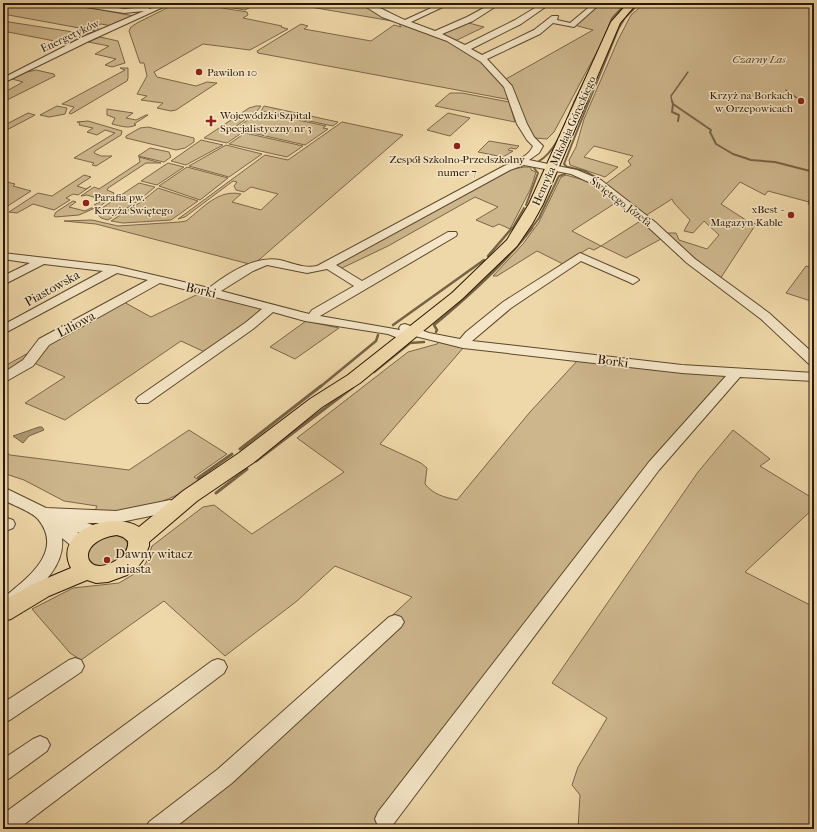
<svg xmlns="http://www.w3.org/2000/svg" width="817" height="832" font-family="'IM FELL French Canon',serif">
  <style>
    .green { fill: #cdb68c; stroke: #7c6648 }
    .water { fill: #ab9670; stroke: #776344 }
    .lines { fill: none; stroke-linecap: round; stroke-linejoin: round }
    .stream-far3 { stroke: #776344; stroke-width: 1.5 }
    .stream-far2 { stroke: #776344; stroke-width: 2 }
    .stream-far1 { stroke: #776344; stroke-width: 2.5 }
    .stream { stroke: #776344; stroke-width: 3 }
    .minor-casing { stroke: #5b472c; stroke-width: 2 }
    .major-casing { stroke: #2a1703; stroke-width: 2 }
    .minor { fill: #f4e5c6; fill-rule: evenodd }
    .major { fill: #eed7a8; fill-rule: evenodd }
    .poi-dot { fill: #8f2418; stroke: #f4e5c6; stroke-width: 1.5 }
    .labels { text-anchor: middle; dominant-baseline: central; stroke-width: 3; stroke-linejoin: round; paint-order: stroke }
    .far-street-label { font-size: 11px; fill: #2a1703; stroke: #f4e5c6 }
    .far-park-label { font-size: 11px; font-style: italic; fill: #5b472c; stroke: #f4e5c6 }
    .far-poi-label { font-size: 11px; fill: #2a1703; stroke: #f4e5c6; text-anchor: start }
    .street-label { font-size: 13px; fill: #2a1703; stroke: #f4e5c6 }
    .poi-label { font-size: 13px; fill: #2a1703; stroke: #f4e5c6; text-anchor: start }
  </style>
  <rect width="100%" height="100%" fill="#eed7a8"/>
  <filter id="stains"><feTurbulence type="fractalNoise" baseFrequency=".005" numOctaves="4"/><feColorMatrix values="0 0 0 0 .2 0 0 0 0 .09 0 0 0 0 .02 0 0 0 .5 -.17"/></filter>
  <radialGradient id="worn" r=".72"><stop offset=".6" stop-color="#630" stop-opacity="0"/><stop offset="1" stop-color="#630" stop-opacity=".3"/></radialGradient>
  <!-- green -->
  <g class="green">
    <polygon points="3,3 65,3 134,16 112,26 101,24 92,27 102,30 70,44 3,31 3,21 86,34 96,31 3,14"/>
    <polygon points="177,3 192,3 247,12 248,15 243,18 282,26 281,27 288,29 250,50 203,44 154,72 157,77 196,86 207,82 217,83 176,110 171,111 157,108 163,103 141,100 147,96 137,94 147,76 144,63 140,63 129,31 131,27 137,23"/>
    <polygon points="206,3 259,3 245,10"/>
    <polygon points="287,3 361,3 370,8 439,35 482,60 508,91 511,100 258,53 257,51 301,24 308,26 304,29 371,41 394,25 401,27 398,22"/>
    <path d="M600 3H630L614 20 554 132 547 139 535 138C528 128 522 118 518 107 513 95 516 88 506 79L593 30 574 25Z"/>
    <polygon points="645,3 814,3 814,206 808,204 809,202 768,191 765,195 740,182 721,204 749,222 756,224 720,279 664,233 676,233 679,240 707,249 719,235 704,221 693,233 684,231 690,220 674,203 672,199 645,216 604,185 631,165 628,161 633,156 594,146 584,157 618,167 605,177 570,165 569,160 576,147 584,119 618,40 631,15"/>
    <polygon points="465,22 484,27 455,41 440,33"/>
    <polygon points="100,37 118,41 125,63 112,67 105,65 116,59 95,54 109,46 88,42"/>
    <polygon points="120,68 128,68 128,78 127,81 71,114 69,113 74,107 62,104 125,70"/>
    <polygon points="36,70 54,74 55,76 3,102 3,93 23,82 12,79 27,72"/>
    <polygon points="450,93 462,93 509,102 515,122 435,106"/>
    <polygon points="57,106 67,108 65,114 49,117 40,115"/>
    <polygon points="256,106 261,106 257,111 232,129 243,132 227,143 204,138 249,108"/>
    <polygon points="264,106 338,122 333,126 261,111"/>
    <path d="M107 109 133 113 126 118 136 120 146 115H148L134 124 136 125C128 129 121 126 112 124L115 118 107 115Z"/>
    <polygon points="28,113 35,115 3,132 3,126"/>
    <polygon points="264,113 326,126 323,128 328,129 305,145 235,129 255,115 260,116"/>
    <polygon points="448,113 470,118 450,136 427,130"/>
    <polygon points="88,121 122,131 121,135 95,151 94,153 101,156 112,156 96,166 92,165 94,163 74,158 115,133 105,130 97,135 87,132 93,128 79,125 80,123 77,122"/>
    <path d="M342 122 403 135 253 265 96 224 64 221 92 220 118 226 180 222 186 221C203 208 218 189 241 194L232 202 261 210 278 194 251 187 244 192 236 190 234 186 237 182 233 181 185 217 178 219 265 155 288 160Z"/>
    <polygon points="148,127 194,138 194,142 185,148 176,150 126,138 126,136 140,128"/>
    <polygon points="245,133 303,146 287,157 229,144"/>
    <polygon points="201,140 223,145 186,165 171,161"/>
    <polygon points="489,141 519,146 516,149 510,148 508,150 513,151 503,157 478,152"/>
    <polygon points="226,145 262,154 229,177 189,166"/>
    <polygon points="150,148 169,152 171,157 164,162 138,156"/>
    <polygon points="139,157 161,163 146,163 108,188 107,190 114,193 113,196 99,207 94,205 100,202 100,199 87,195 81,196 94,187 99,189 140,162"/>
    <polygon points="168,163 184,167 157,185 141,181"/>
    <polygon points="187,167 228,178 200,200 159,186"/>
    <polygon points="524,167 531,167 531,170 536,172 531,188 510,229 499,224 493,227 476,220 498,207 475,197 388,246 340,269 335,266 337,262 508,170"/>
    <polygon points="84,175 91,177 77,186 86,189 91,186 78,195 73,194 66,198 70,200 54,210 33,204 17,213 9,212 38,193 52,196"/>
    <polygon points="566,175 587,181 617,202 572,231 601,246 642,220 661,239 626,258 601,246 594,250 589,248 563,264 537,251 497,276 493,276 523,244 539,222 561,177"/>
    <polygon points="3,181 15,184 13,186 31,191 3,209"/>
    <polygon points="139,183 155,187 138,201 108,220 101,218 96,212"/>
    <polygon points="158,188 198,201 171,220 123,223 111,221 141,202"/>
    <polygon points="73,201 76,202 69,207 85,211 91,208 95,208 79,215 55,217 54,216 56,212"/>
    <polygon points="806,266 814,268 814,302 786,293"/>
    <polygon points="200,293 266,308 207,353 181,341 65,420 25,403 65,377 34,363 3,381 3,367 122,301 151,317"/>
    <polygon points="306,321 339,328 295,359 270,347"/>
    <path d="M439 342 464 347 380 444 421 463 427 468 425 484C434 495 444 497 457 500L530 412 578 360 683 373 730 375 383 819 396 829H163L412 597 335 566 297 601 225 656 164 601 81 660 70 653 32 609 73 588 119 583 134 574 146 563 152 546 203 507 214 505 252 534 344 472 297 438 408 352 437 344Z"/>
    <path d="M189 430 227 454 194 477 202 482C162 504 140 512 94 513L97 506 64 501 24 480 3 473V451L10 455 129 470Z"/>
    <polygon points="733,430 770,459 760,466 814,499 814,508 745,572 814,607 814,829 679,829 678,825 673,829 578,829 580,795 572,785 578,767 607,718 552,683 698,472"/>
    <path d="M115 535C125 537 130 542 127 552L114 564 101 566 95 565 88 558V549L96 539Z"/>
  </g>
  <!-- water -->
  <polygon class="water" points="39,427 42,427 44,430 29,436 23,443 13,436"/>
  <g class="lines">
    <!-- stream-far3 -->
    <g class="stream-far3">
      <polyline points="604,38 612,18 626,3"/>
      <polyline points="786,90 797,98"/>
      <polyline points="574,102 593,63"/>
      <polyline points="589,102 619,28 625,18 640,3"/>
      <polyline points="672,102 671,96 688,72"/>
    </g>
    <!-- stream-far2 -->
    <g class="stream-far2">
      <polyline points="672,101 673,104 711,130 710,132 716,144 733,154 751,160 775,162 814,172"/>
      <polyline points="673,104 672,112 679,115 678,121"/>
      <path d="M539 161C558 150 566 120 575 101"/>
      <polyline points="568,167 585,171 601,180"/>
      <polyline points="568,168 564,164 589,101"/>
      <polyline points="809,201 814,194"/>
      <polyline points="526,205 538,173 534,168"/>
      <polyline points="512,229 524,208"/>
      <polyline points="531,229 539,218 559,176 565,174"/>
    </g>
    <!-- stream-far1 -->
    <g class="stream-far1">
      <polyline points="488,256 512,228"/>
      <polyline points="393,325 484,260"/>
      <path d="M436 332 437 330 434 325C469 296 505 264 532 228"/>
      <polyline points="374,372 410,343 424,342"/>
      <polyline points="320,387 376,341 378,335"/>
    </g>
    <!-- stream -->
    <g class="stream">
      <polyline points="240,449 321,386"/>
      <polyline points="256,461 353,387"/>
      <polyline points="198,478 232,454"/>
      <polyline points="216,493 247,469"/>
    </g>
    <defs>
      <g id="minor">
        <polygon points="70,3 86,3 124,9 147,7 150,9 163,3 172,3 89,41 3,83 3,78 83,37 144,11 124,13 73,5"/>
        <path d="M360 3C375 3 390 14 405 20L442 3H451L411 22 435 31 467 17 493 3H501L473 21 442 34 465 45 515 20 543 3H551L521 24 471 49 482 55 534 30 552 16H558L557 20 570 23 594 3H601L574 27 553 23 540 34 487 59 512 86 527 124 534 137 543 146 539 153 529 160 577 170 601 180 655 222 695 259 769 313 814 354V365L809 364 761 319 687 263 647 226 593 184 571 174 524 165 510 170 336 265 362 281 448 232H456L457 234 456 236 320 316 400 330 399 328 401 325 405 324 429 333 460 339 466 332 503 302 580 253 637 278 639 280 633 284 629 282 581 261 511 308 472 341 682 365 814 373V381L740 377 659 470 392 826 386 829 378 826 375 819 378 812 649 462 726 376 682 373 463 348 411 335 412 337 410 340 406 341 388 334 305 321 273 312 253 329 148 403H138L136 400 138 397 245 323 262 309 160 283 49 345 33 366 3 383V373L23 360 39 339 148 280 117 273 3 334V325L103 271 44 264 3 285V276L30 263 3 259V253L115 266 209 288C228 273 256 255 280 260 292 263 304 269 317 266L504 166C513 162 529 157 533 146L527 140 517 124 504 87 481 62 447 41 382 17ZM267 265 307 273 327 269 354 286 312 310 309 314 221 291 253 271Z"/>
        <path d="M3 487 46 508 116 511 170 500 175 502 178 506 175 510 170 512 116 523H87L101 528 103 532 101 536 95 538 77 532 87 540 89 544 87 548C76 552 70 544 62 538 65 565 42 586 23 601 17 607 11 612 3 615V598C26 579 65 552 38 519 32 512 11 504 3 500Z"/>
        <polygon points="7,518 13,520 15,524 13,528 3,532 3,519"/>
        <polygon points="395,615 401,617 404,622 401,627 232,783 173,829 145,829 149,822 218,769 389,617"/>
        <polygon points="75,658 81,660 84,666 81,672 10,720 3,723 3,703 69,660"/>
        <polygon points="218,659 224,661 227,667 224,673 18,829 3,829 3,814 212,661"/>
        <polygon points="40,736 47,739 50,745 47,751 10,778 3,781 3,759 33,739"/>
      </g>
      <path id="major" d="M628 3H637L620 23 543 204 532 224 517 246 462 299 360 383 322 407 253 463 197 501 149 542V546L143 560 137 568 127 575 108 582 96 583 87 580 49 596 11 619 3 621V601L33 584 71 568C52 531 112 510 139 527L183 491 239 453 310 399 348 375 452 293 507 240 529 204 611 22ZM117 535 123 537 128 541C129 549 125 554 118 559 85 582 72 541 117 535Z"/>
    </defs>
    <!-- minor casing -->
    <use href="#minor" class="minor-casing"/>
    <!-- major casing -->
    <use href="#major" class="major-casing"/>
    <!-- minor -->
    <use href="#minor" class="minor"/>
    <!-- major -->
    <use href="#major" class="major"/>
  </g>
  <!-- markers -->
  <g class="poi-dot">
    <circle cx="199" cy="72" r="4"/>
    <circle cx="801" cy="101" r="4"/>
    <path d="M209 115h4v4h4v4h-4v4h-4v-4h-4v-4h4z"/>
    <circle cx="457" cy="146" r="4"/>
    <circle cx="86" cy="203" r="4"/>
    <circle cx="791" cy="215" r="4"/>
    <circle cx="107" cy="560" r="4"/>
  </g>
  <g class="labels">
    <!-- far-street labels -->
    <g class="far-street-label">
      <text transform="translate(70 36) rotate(-25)">Energetyków</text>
      <text transform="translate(564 141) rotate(-66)">Henryka Mikołaja Góreckiego</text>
      <text transform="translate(621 202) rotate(37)">Świętego Józefa</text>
    </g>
    <!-- far-park labels -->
    <g class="far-park-label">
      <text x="759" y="59">Czarny Las</text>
    </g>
    <!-- far-poi labels -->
    <g class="far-poi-label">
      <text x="207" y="72">Pawilon 10</text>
      <text x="793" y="95" text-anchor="end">Krzyż na Borkach<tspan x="793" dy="13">w Orzepowicach</tspan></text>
      <text x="220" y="115">Wojewódzki Szpital<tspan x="220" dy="13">Specjalistyczny nr 3</tspan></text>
      <text x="457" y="159" text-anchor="middle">Zespół Szkolno-Przedszkolny<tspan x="457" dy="13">numer 7</tspan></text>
      <text x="94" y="197">Parafia pw.<tspan x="94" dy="13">Krzyża Świętego</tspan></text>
      <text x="783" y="209" text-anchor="end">xBest -<tspan x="783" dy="13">Magazyn Kable</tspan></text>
    </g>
    <!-- street labels -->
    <g class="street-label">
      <text transform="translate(52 288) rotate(-29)">Piastowska</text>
      <text transform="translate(201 290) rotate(13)">Borki</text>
      <text transform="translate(76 324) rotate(-28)">Liliowa</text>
      <text transform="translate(613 361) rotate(7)">Borki</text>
    </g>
    <!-- poi labels -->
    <g class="poi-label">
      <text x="115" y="553">Dawny witacz<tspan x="115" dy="15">miasta</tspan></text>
    </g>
  </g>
  <!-- margin -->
  <rect width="817" height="832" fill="none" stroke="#eed7a8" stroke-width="16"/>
  <rect x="4" y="4" width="809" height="824" fill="none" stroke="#2a1703" stroke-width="2"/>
  <rect x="8" y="8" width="801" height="816" fill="none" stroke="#2a1703"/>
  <rect width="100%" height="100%" filter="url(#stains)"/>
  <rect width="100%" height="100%" fill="url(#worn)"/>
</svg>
